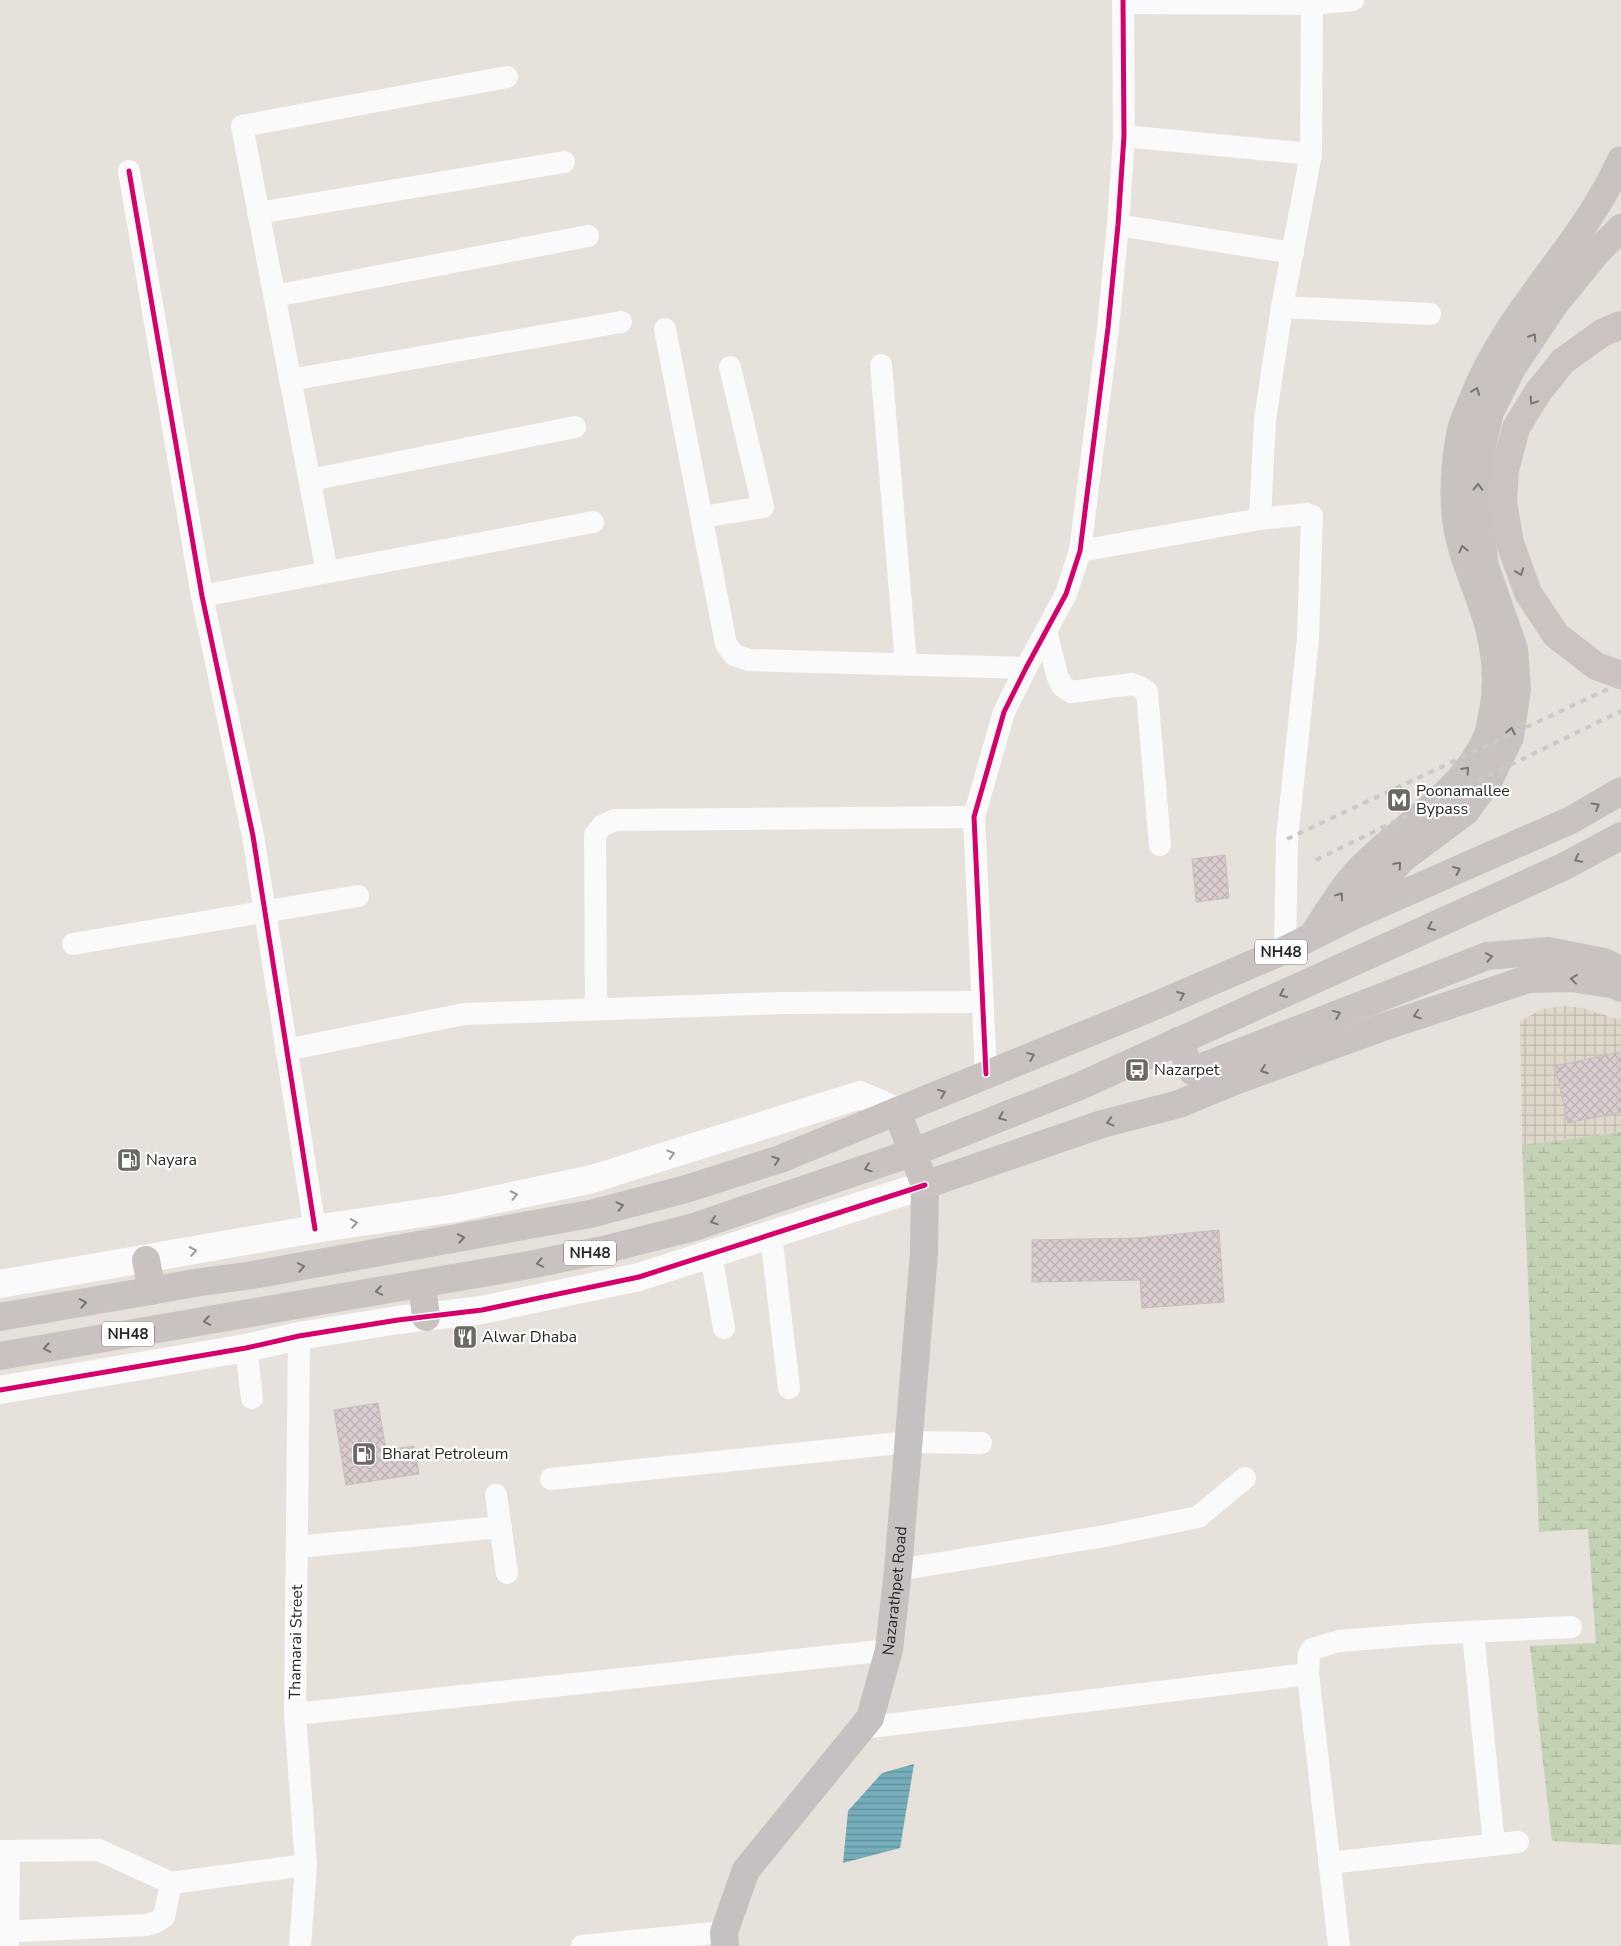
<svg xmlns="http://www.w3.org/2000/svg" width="1621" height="1946" font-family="'Nunito Sans',sans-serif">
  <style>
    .industrial { fill: url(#industrial-grid) }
    .wetland { fill: url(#wetland-marsh) }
    .water { fill: url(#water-rules) }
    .building { fill: url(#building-cross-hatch); stroke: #c4bfbd }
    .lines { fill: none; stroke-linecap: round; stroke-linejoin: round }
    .minor { stroke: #fbfafa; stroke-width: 22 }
    .tertiary { stroke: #fbfafa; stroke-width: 28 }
    .secondary { stroke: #c5c1c0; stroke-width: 28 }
    .trunk { stroke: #cac2c1; stroke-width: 28 }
    .motorway { stroke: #ccc2c1; stroke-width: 28 }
    .rail { stroke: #cbc9c7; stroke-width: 4; stroke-dasharray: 6 6; stroke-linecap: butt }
    .cycleway-casing { stroke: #fff; stroke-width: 8 }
    .cycleway { stroke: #d6006c; stroke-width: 5 }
    .oneway { stroke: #7a7472 }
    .oneway2 { stroke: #7b7472 }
    .oneway3 { stroke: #9d9b99 }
    .labels { text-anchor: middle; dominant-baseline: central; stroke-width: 4.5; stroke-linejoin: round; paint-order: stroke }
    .shield { fill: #fff; stroke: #6a6865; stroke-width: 1 }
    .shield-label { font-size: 15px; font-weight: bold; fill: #2a2723 }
    .poi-label { font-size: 16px; fill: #2a2723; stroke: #fff; text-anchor: start }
    .street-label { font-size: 16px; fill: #2a2723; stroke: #fff }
  </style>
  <defs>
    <pattern id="industrial-grid" width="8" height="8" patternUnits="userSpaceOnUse" patternTransform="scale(1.25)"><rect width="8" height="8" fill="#dfd6ca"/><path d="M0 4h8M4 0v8" fill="none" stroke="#c0b8ad"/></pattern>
    <pattern id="wetland-marsh" width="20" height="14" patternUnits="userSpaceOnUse" patternTransform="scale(1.25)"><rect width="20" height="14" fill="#c3d2b5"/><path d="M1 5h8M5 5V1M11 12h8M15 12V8" fill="none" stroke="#a8b49b"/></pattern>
    <pattern id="water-rules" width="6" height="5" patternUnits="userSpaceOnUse" patternTransform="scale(1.25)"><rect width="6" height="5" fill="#75adbb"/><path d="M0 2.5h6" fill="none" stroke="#608d98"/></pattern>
    <pattern id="building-cross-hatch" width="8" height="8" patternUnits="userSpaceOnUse" patternTransform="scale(1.25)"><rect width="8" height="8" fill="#dbccd0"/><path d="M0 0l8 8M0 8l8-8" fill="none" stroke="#bcafb2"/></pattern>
  </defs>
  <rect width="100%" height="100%" fill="#e6e1db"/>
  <!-- industrial -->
  <polygon class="industrial" points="1565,1006 1582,1008 1621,1020 1621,1132 1522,1145 1520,1021 1543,1009"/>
  <!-- wetland -->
  <polygon class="wetland" points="1621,1132 1621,1845 1552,1841 1530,1646 1596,1643 1588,1529 1539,1532 1522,1145"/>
  <!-- water -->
  <polygon class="water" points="914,1764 900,1848 843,1863 848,1811 882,1773"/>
  <!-- building -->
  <g class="building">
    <polygon points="1225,855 1229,898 1196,902 1192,859"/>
    <polygon points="1621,1052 1621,1112 1568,1123 1555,1066"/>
    <polygon points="1219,1230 1224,1302 1142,1308 1140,1280 1032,1282 1032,1240 1137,1238"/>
    <polygon points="378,1403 386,1450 414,1446 419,1474 346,1485 334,1410"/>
  </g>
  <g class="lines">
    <!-- minor -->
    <g class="minor">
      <polyline points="1123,3 1312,4 1353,0"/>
      <polyline points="1124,136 1311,154"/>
      <polyline points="129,171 202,596 253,836 315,1229"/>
      <polyline points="258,213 564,162"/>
      <polyline points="1118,225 1293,253"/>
      <polyline points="275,296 588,236"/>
      <polyline points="1282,307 1430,314"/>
      <polyline points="665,329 726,644 734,655 749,660 1026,668"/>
      <polyline points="881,365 906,664"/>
      <polyline points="290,380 621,322"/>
      <polyline points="310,480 575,427"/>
      <polyline points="703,517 763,507 730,367"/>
      <polyline points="1260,519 1265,420 1282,307 1311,154 1312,0"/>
      <polyline points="1080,551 1260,519 1307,514 1312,516 1308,639 1287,839 1285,950"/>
      <polyline points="327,572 242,126 507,77"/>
      <polyline points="202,596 593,522"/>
      <polyline points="1046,631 1057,675 1062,686 1071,692 1132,684 1140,687 1147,692 1160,845"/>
      <polyline points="73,944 358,896"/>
      <polyline points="596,1009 595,835 602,826 615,820 974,817"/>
      <polyline points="286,1050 464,1014 782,1003 982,1002"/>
      <polyline points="986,1074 974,817 1004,712 1026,668 1066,594 1080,551 1108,328 1118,225 1124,136 1123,0"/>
      <polyline points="771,1235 789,1388"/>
      <polyline points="711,1255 724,1328"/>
      <polyline points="299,1336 295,1714 306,1865 300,1946"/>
      <polyline points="246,1348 252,1398"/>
      <polyline points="551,1479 909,1442 981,1443"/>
      <polyline points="496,1495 507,1573"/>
      <polyline points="297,1547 501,1527"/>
      <polyline points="898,1570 1105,1536 1198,1517 1245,1478"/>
      <polyline points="1473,1632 1494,1845"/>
      <polyline points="1308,1674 1339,1946"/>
      <polyline points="295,1714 889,1650"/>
      <polyline points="862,1728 1308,1674 1309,1654 1312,1649 1339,1641 1426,1634 1571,1627"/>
      <polyline points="0,1851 99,1850 171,1883 306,1865"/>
      <polyline points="1329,1863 1518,1842"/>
      <polyline points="0,1932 146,1925 156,1922 164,1917 171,1883"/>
      <polyline points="8,1946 9,1851"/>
      <polyline points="582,1946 724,1932"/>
    </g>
    <!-- tertiary -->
    <g class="tertiary">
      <polyline points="0,1284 315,1229 456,1208 592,1179 860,1095 897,1111"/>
      <polyline points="0,1390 246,1348 299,1336 398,1320 482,1310 639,1277 925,1185"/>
    </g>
    <!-- secondary -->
    <path class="secondary" id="s1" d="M725 1946 724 1932 746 1870 870 1718 889 1650 898 1570 924 1253 925 1185"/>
    <!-- trunk -->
    <g class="trunk">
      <polyline points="1359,910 1402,859 1465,812 1489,780 1510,737 1517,689 1514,649 1485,566 1478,514 1479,461 1490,412 1512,368 1554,305 1598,251 1621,228"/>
      <path d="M1313 935C1328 912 1343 886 1363 866 1404 825 1463 792 1487 737 1490 730 1491 720 1493 711 1499 679 1495 645 1485 614 1475 582 1460 553 1456 519 1453 490 1455 459 1461 430 1464 418 1470 407 1474 396 1508 310 1583 245 1621 160"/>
      <polyline points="1178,1041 1192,1071 1487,956 1548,951 1604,962 1621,970"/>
      <polyline points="897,1111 925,1185 1102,1124 1179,1104 1232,1082 1380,1028 1528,979 1571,978 1616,985 1621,988"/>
      <polyline points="146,1260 152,1291"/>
      <polyline points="422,1284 426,1317"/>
      <polyline points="0,1317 201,1282 253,1275 590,1214 686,1189 780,1159 1150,1008 1285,950 1355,915 1571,820 1621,791"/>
      <polyline points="0,1356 529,1265 603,1250 694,1227 914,1152 1080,1086 1563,867 1621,836"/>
    </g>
    <!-- motorway -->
    <polyline class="motorway" points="1621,325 1602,333 1563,361 1538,392 1516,428 1505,470 1503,502 1510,543 1528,593 1556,635 1596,666 1621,675"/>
    <!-- rail -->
    <g class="rail">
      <polyline points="1287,839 1621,683"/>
      <polyline points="1316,860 1621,711"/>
    </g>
    <defs>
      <g id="cycleway">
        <polyline points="129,171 202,596 253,836 315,1229"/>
        <polyline points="986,1074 974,817 1004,712 1026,668 1066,594 1080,551 1108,328 1118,225 1124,136 1123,0"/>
        <polyline points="0,1390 246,1348 299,1336 398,1320 482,1310 639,1277 925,1185"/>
      </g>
    </defs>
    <!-- cycleway casing -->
    <use href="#cycleway" class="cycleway-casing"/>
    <!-- cycleway -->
    <use href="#cycleway" class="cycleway"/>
  </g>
  <!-- one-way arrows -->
  <defs><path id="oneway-chevron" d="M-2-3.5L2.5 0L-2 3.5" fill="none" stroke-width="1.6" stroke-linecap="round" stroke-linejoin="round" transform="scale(1.25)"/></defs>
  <g class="oneway">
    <use href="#oneway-chevron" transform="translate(1533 337) rotate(-57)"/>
    <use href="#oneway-chevron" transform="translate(1476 391) rotate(-68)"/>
    <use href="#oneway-chevron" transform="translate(1478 487) rotate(-89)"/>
    <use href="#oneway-chevron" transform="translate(1463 549) rotate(-103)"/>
    <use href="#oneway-chevron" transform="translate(1511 731) rotate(-79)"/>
    <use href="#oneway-chevron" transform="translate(1466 770) rotate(-48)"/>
    <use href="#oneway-chevron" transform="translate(1596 806) rotate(-31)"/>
    <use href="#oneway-chevron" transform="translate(1578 859) rotate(152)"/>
    <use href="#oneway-chevron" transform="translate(1398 865) rotate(-49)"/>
    <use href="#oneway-chevron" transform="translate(1457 870) rotate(-24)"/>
    <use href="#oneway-chevron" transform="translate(1340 896) rotate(-53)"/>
    <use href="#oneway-chevron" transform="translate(1431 927) rotate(156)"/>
    <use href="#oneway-chevron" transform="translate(1489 957) rotate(-11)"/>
    <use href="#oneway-chevron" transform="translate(1574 979) rotate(-174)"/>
    <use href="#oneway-chevron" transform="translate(1283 994) rotate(155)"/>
    <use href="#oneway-chevron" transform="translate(1181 995) rotate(-23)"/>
    <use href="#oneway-chevron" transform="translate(1337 1014) rotate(-22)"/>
    <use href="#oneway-chevron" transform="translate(1417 1015) rotate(161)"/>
    <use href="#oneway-chevron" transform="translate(1031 1056) rotate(-22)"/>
    <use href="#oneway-chevron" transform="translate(1264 1070) rotate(160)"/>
    <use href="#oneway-chevron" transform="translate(942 1093) rotate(-22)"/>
    <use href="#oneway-chevron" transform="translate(1002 1117) rotate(158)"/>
    <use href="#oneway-chevron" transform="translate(1110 1122) rotate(165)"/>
    <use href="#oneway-chevron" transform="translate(776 1160) rotate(-19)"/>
    <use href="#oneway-chevron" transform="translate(868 1168) rotate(161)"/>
    <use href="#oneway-chevron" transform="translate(620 1206) rotate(-14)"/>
    <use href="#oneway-chevron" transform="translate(714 1221) rotate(162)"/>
    <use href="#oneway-chevron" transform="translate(461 1238) rotate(-10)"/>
    <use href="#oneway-chevron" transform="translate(540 1263) rotate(169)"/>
    <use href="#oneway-chevron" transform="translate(301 1267) rotate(-10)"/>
    <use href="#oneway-chevron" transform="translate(379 1291) rotate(170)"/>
    <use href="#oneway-chevron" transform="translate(83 1303) rotate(-10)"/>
    <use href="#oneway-chevron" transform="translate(207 1321) rotate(170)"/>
    <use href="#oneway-chevron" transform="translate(47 1348) rotate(170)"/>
  </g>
  <g class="oneway2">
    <use href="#oneway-chevron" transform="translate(1533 401) rotate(122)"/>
    <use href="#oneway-chevron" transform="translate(1520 572) rotate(70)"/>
  </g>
  <g class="oneway3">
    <use href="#oneway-chevron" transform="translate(671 1154) rotate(-17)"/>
    <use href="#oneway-chevron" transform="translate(514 1195) rotate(-12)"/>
    <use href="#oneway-chevron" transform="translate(354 1223) rotate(-9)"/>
    <use href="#oneway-chevron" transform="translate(193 1251) rotate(-10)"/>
  </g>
  <!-- icons -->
  <defs>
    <symbol id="metro-square" viewBox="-11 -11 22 22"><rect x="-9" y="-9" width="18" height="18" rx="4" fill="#6c6863" stroke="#fff"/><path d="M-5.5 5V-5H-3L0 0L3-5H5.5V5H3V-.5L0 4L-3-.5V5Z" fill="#fff"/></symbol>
    <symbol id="bus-square" viewBox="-11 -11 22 22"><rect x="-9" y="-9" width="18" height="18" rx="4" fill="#6c6863" stroke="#fff"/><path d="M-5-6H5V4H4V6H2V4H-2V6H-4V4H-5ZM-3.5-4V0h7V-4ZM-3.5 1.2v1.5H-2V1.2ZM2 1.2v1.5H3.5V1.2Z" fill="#fff"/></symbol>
    <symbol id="fuel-square" viewBox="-11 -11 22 22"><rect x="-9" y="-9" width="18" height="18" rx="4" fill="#6c6863" stroke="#fff"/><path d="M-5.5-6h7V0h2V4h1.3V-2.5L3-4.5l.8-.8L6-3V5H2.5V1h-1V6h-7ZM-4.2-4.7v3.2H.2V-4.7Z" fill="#fff"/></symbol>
    <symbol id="restaurant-square" viewBox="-11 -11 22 22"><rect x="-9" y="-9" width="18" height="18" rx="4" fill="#6c6863" stroke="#fff"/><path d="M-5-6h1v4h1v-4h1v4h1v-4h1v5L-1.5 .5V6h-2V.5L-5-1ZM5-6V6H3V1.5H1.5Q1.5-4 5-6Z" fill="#fff"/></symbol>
  </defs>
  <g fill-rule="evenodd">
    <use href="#metro-square" x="1385" y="786" width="28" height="28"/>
    <use href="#bus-square" x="1123" y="1056" width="28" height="28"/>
    <use href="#fuel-square" x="115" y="1146" width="28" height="28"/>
    <use href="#restaurant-square" x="451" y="1323" width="28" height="28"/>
    <use href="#fuel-square" x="350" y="1440" width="28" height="28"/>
  </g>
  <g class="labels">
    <!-- shield labels -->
    <g class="shield">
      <rect x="1255" y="939.5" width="52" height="25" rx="4"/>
      <rect x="564" y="1240.5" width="52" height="25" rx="4"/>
      <rect x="102" y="1321.5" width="52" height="25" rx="4"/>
    </g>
    <g class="shield-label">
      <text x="1281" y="952">NH48</text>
      <text x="590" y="1253">NH48</text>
      <text x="128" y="1334">NH48</text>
    </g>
    <!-- poi labels -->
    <g class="poi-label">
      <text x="1416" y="791">Poonamallee<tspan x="1416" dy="18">Bypass</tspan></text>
      <text x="1154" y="1070">Nazarpet</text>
      <text x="146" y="1160">Nayara</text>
      <text x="482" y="1337">Alwar Dhaba</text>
      <text x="382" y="1454">Bharat Petroleum</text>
    </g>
    <!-- street labels -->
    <g class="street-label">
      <text stroke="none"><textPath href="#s1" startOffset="406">Nazarathpet Road</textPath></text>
      <text transform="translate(296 1642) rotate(-89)">Thamarai Street</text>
    </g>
  </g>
</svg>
